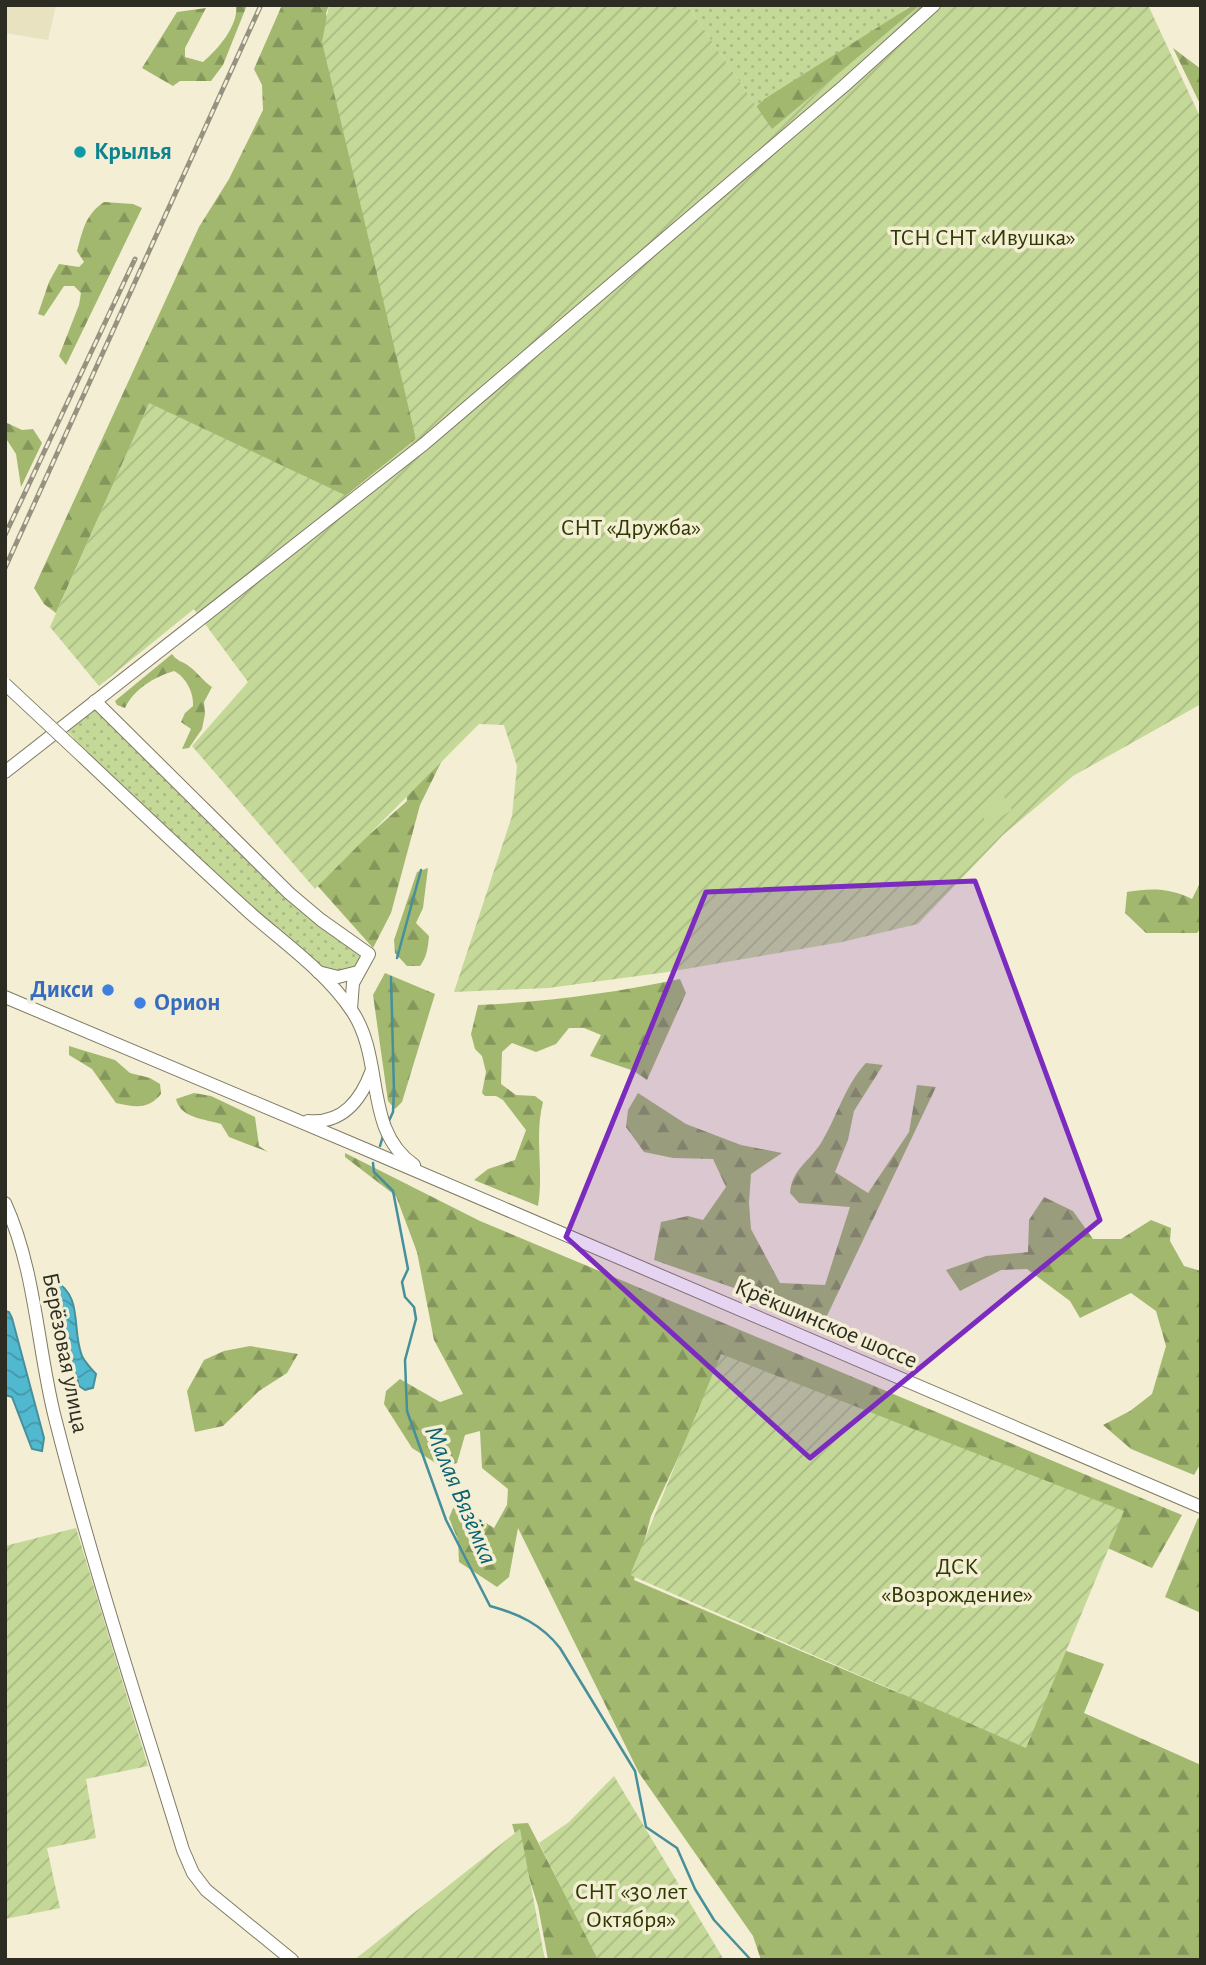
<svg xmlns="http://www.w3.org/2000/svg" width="1206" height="1965" font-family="'Alegreya Sans',sans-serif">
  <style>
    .built { fill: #e8e2c1 }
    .grass { fill: url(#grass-dots) }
    .forest { fill: url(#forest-firs) }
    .garden { fill: url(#garden-furrows) }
    .pitch { fill: #c4d898 }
    .water { fill: url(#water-waves); stroke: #468f9b; stroke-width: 2 }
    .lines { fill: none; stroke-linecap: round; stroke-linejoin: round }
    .stream { stroke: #468f9b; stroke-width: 2.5 }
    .secondary-casing { stroke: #7f7b63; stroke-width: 14 }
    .secondary { stroke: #fff; stroke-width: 12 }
    .rail-casing { stroke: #959280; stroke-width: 5 }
    .rail { stroke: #f3eed4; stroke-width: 2.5; stroke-dasharray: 8; stroke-linecap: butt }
    .secondary-bridge-casing { stroke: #7f7b63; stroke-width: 14; stroke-linecap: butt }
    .secondary-bridge { stroke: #fff; stroke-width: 12 }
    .marked { fill: #7b2cbf; fill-opacity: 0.2; stroke: #7b2cbf; stroke-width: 5; stroke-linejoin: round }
    .culture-dot { fill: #0f9aa8; stroke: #f3eed4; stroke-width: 2.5 }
    .shop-dot { fill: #3f7fe0; stroke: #f3eed4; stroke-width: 2.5 }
    .labels { text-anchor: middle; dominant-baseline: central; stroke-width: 7; stroke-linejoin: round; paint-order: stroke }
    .culture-label { font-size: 24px; font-weight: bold; fill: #0d838f; stroke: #f3eed4; text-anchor: start }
    .park-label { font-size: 24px; fill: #2e3a01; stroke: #f3eed4 }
    .shop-label { font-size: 24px; font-weight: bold; fill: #366cbe; stroke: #f3eed4; text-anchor: end }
    .street-label { font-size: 24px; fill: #2d2c22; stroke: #f3eed4 }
    .water-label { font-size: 26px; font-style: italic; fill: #086271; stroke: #f3eed4 }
  </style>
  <defs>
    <pattern id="grass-dots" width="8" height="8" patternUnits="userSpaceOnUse" patternTransform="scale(1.75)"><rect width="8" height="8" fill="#c4d898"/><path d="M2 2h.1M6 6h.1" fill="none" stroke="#a9ba83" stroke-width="1.8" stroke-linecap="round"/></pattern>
    <pattern id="forest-firs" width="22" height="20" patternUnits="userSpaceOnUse" patternTransform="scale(1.75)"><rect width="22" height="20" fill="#a2b86f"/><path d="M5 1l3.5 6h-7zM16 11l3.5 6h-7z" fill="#84965b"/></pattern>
    <pattern id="garden-furrows" width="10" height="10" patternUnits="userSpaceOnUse" patternTransform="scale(1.75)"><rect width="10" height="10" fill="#c4d898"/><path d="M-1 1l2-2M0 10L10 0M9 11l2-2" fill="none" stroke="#a9ba83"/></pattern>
    <pattern id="water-waves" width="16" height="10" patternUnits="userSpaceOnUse" patternTransform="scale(1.75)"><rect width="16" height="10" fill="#51b9cf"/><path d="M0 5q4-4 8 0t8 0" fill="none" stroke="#4497a8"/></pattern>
  </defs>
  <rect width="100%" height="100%" fill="#f3eed4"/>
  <!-- built -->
  <polygon class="built" points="5,5 56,5 48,40 5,33"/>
  <!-- grass -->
  <g class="grass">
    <polygon points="687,5 911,5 763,116"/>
    <polygon points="93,711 103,712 195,804 365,953 356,965 343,972 326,970 315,964 72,741 74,738 67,731"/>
  </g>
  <!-- forest -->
  <g class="forest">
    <path d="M236 5H247L223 65 211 81H180L173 86 142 68 177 12 206 8 185 48V57L203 62C217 50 239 26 236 5Z"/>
    <polygon points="282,5 329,5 326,13 416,439 296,536 149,404 56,613 44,604 34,588 199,227 229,179 263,110 262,85 254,69"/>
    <polygon points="913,5 927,5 755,151 745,117 766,98"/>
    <polygon points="1173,48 1201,69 1201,106"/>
    <path d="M104 202 133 204 142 208 66 365 59 356 79 305 81 293 74 286H64L44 316 38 314 49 282 59 264 79 267 84 262 77 251C83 230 85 215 104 202Z"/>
    <polygon points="5,422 22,430 33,429 42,443 21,487 16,454 5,437"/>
    <path d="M172 654C177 662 183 661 190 667 198 673 203 681 212 687L204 702 205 714 202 729 189 748 182 749 191 729 181 722 185 713 193 706C194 693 186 677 174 671 154 677 134 689 125 708L117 705 115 701Z"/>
    <polygon points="456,732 420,805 391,913 373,948 315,883 407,801 406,787"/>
    <path d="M428 868 423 908 416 923 429 936C428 947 427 957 420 966H407L395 953 394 940 417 872Z"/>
    <path d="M1201 881V928L1197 933H1146L1125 913 1127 892C1151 888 1170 888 1192 899Z"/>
    <polygon points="385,973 435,994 402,1102 395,1109 388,1101 373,995"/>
    <path d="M680 979 686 993 647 1080 634 1071 590 1056 601 1035 584 1028H569L556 1044 536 1052 512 1043 502 1052 501 1084 516 1095 535 1096 543 1102C534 1136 544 1172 538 1206L474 1180 488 1169 515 1160 526 1130 503 1100 496 1096H485L482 1093 486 1072 482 1056 475 1049 471 1034 478 1005C547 1002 613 993 680 979Z"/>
    <path d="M69 1046 115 1060 130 1073 150 1078 160 1084 161 1094C148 1110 135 1107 116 1103L92 1069 69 1055Z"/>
    <path d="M866 1063 883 1065 854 1111 848 1140 835 1172 868 1193 909 1132 917 1085 936 1087 825 1320 654 1260 661 1222 688 1216 703 1220 726 1187 713 1159 673 1158 644 1152 626 1127 628 1110 638 1093 686 1124 741 1145 782 1153 751 1174 749 1203 751 1229 780 1283 825 1285 850 1207 799 1203 790 1193C792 1169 809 1162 821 1143 837 1117 845 1085 866 1063Z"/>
    <path d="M194 1093 211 1096 255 1117 259 1146 268 1152 229 1137 221 1124C205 1119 180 1118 176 1099Z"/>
    <polygon points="345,1153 480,1221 1182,1515 1152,1568 1032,1514 710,1389 651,1516 634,1580 899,1693 1024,1721 1058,1648 1104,1664 1084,1713 1201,1765 1201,1960 761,1960 753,1936 639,1773 518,1528 509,1577 497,1587 459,1562 458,1540 449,1518 453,1508 461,1507 494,1528 507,1505 508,1489 482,1468 480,1431 465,1435 457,1463 442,1467 412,1448 384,1404 386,1391 400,1379 440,1402 463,1394 434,1340 417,1252 396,1196 345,1157"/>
    <polygon points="1044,1197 1073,1211 1093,1239 1121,1239 1151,1220 1171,1228 1170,1241 1184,1266 1201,1271 1201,1463 1194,1475 1131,1449 1103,1425 1130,1411 1152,1394 1166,1346 1156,1311 1131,1293 1080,1318 1070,1301 1027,1269 1001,1270 960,1291 946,1270 986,1256 1028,1252 1029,1220"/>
    <polygon points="250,1346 298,1354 287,1373 259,1391 223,1426 195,1432 187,1391 204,1360 224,1351"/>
    <polygon points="1198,1518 1201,1519 1201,1613 1165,1597"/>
    <polygon points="528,1823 599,1960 548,1960 538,1906 512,1824"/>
  </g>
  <!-- garden -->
  <g class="garden">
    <polygon points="329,5 687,5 772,129 920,5 1148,5 1201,119 1201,704 1073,776 1003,835 918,924 842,942 668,972 548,988 454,992 512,816 517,766 504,725 479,724 315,889 192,746 248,682 194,609 99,686 50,627 149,403 347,496 416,439 322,42"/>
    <polygon points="721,1354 1124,1511 1026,1748 630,1575"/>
    <polygon points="76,1528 148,1766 86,1779 96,1838 47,1848 60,1908 5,1919 5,1546"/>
    <polygon points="614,1776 724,1960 598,1960 539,1843 569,1822"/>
    <polygon points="520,1829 545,1960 354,1960"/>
  </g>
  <!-- pitch -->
  <polygon class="pitch" points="1003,795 1012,810 988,825 979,810"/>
  <!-- water -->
  <g class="water">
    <path d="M54 1280C84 1297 71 1328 82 1356 85 1363 91 1368 96 1374L93 1388 85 1390 79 1386 71 1356 59 1331 57 1314 47 1292 49 1283Z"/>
    <polygon points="5,1311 9,1312 12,1318 44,1438 42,1451 32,1449 12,1397 5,1395"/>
  </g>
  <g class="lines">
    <!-- stream -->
    <g class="stream">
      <polyline points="397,958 421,870"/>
      <polyline points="388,1123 393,1112 394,1091 391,977"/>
      <polyline points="380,1146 383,1136"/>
      <path d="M373 1163 374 1172 393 1191 408 1269 402 1282 405 1297 414 1307 416 1319 405 1360 407 1411 446 1520 490 1606C519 1614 541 1624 560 1648L635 1771 646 1827 677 1848 695 1889 714 1920 751 1960"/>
    </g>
    <defs>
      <g id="secondary">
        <polyline points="95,701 289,893 321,920 369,954 353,983 351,1009"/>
        <path d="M82 756C137 808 193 861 249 912 284 943 326 972 352 1011 385 1060 363 1130 414 1165"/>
        <polyline points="5,772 424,444 844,86 934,5"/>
        <polyline points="318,972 338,977 358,972"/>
        <polyline points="5,997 365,1149 1201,1507"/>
        <path d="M308 1121C343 1124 361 1100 372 1070"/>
        <path d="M5 1203C36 1271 37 1347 55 1418 92 1564 139 1707 183 1850L193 1873 206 1890 292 1960"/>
      </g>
    </defs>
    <!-- secondary casing -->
    <use href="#secondary" class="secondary-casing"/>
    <!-- secondary -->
    <use href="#secondary" class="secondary"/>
    <defs>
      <g id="rail">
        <polyline points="5,535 135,259"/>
        <polyline points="5,568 261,5"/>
      </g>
    </defs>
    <!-- rail casing -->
    <use href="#rail" class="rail-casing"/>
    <!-- rail -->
    <use href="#rail" class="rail"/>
    <defs>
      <polyline id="secondary-bridge" points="5,684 82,756"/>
    </defs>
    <!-- secondary-bridge casing -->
    <use href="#secondary-bridge" class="secondary-bridge-casing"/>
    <!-- secondary-bridge -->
    <use href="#secondary-bridge" class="secondary-bridge"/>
  </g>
  <!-- marked area -->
  <path class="marked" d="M975 881 1100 1220 810 1458 566 1237 706 892Z"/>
  <!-- markers -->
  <circle class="culture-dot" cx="80" cy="152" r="7"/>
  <g class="shop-dot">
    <circle cx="108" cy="990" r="7"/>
    <circle cx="140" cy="1003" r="7"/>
  </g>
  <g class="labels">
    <!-- culture labels -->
    <g class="culture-label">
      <text x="94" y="152">Крылья</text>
    </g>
    <!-- park labels -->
    <g class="park-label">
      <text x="983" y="238">ТСН СНТ «Ивушка»</text>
      <text x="631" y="528">СНТ «Дружба»</text>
      <text x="957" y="1567">ДСК<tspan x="957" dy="28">«Возрождение»</tspan></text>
      <text x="631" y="1892">СНТ «30 лет<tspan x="631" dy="28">Октября»</tspan></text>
    </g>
    <!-- shop labels -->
    <g class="shop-label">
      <text x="94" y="990">Дикси</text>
      <text x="154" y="1003" text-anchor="start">Орион</text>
    </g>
    <!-- street labels -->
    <g class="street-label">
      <text transform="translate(826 1324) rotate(23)">Крёкшинское шоссе</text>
      <text transform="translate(65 1353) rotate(79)">Берёзовая улица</text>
    </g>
    <!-- water labels -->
    <g class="water-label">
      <text transform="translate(461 1495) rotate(67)">Малая Вязёмка</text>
    </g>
  </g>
  <!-- border -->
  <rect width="1206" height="1965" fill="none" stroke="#2d2c22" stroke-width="14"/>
</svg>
